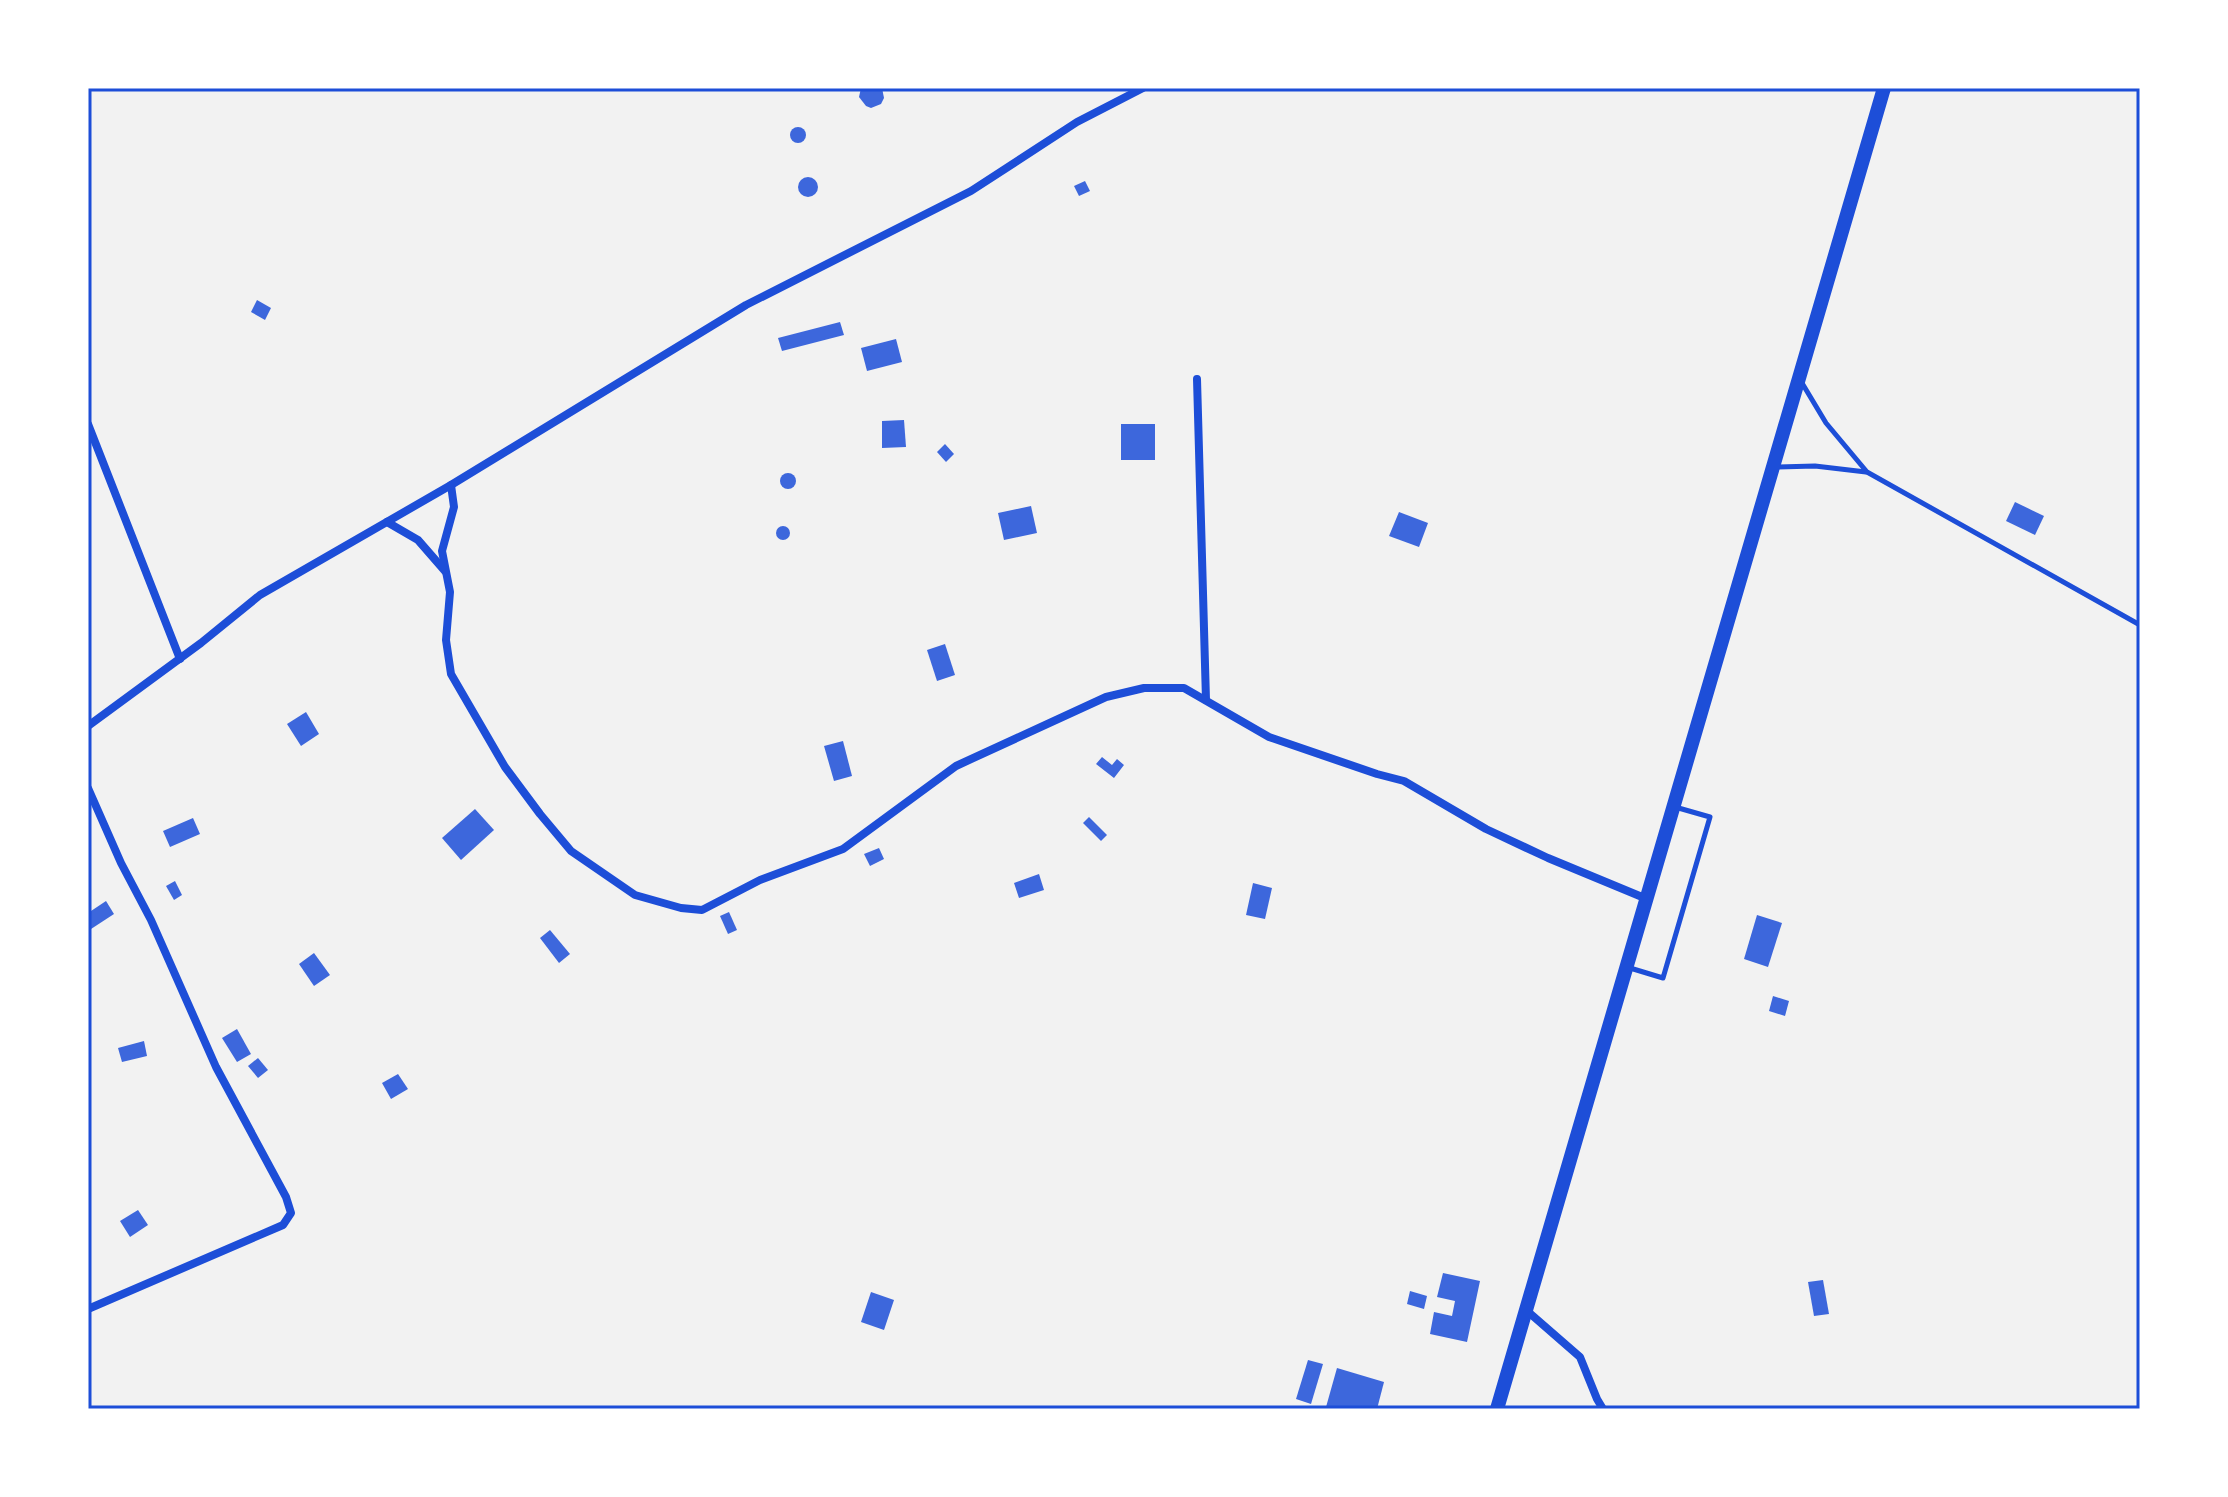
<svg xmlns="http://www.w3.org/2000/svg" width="2228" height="1497" font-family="Arial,sans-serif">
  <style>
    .building { fill: #3d67dc }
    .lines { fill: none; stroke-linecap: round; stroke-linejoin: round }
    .service { stroke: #1d4ed8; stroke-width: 5 }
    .minor { stroke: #1d4ed8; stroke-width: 8 }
    .tertiary { stroke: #1d4ed8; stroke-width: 14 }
    .neatline { fill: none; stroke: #1d4ed8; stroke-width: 3 }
  </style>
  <rect width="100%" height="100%" fill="#f2f2f2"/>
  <!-- building -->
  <g class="building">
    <polygon points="861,88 882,88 884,98 881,104 871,108 866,106 859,97"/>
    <circle cx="798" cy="135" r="8"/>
    <circle cx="808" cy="187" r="10"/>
    <polygon points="1085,181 1090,191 1079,196 1074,186"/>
    <polygon points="257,300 271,308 265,320 251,312"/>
    <polygon points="840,322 844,335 782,351 778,338"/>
    <polygon points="896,339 902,362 867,371 861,348"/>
    <polygon points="904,420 906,447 882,448 882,421"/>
    <rect x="1121" y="424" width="34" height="36"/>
    <polygon points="945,444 954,454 946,462 937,452"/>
    <circle cx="788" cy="481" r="8"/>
    <polygon points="2015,502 2044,516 2035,535 2006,521"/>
    <polygon points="1031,506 1037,533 1004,540 998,513"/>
    <polygon points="1399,512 1428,523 1419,547 1389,536"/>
    <circle cx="783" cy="533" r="7"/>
    <polygon points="945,644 955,675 937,681 927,650"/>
    <polygon points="306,712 319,734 301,746 287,724"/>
    <polygon points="843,741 852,776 834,781 824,746"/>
    <polygon points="1102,757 1112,765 1117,759 1124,765 1114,778 1096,764"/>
    <polygon points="475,809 494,830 461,860 442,838"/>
    <polygon points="1089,817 1107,835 1101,841 1083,823"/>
    <polygon points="193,818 200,834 170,847 163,831"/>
    <polygon points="879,848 884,859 870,866 864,854"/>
    <polygon points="1039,874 1044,890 1019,898 1014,883"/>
    <polygon points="175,881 182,895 174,900 166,886"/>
    <polygon points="1253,883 1272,888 1265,919 1246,915"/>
    <polygon points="106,901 114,914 91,929 88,924 88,913"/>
    <polygon points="729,912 737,930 728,934 720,916"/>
    <polygon points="1757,915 1782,923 1768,967 1744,959"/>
    <polygon points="550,930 570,954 559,963 540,938"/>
    <polygon points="314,953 330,975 314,986 299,964"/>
    <polygon points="1773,996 1789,1001 1785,1016 1769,1011"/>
    <polygon points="237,1029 251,1054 237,1062 222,1038"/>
    <polygon points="144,1041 147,1056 122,1062 118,1048"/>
    <polygon points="258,1058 268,1070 258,1078 248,1066"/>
    <polygon points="398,1074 408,1089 391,1099 382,1083"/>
    <polygon points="138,1210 148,1225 130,1237 120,1221"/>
    <polygon points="1443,1273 1480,1281 1467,1342 1430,1334 1434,1312 1452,1316 1455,1301 1437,1297"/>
    <polygon points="1823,1280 1829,1314 1814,1316 1808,1282"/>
    <polygon points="1410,1291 1427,1296 1424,1309 1407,1304"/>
    <polygon points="871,1292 894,1300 884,1330 861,1322"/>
    <polygon points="1308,1360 1323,1364 1311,1404 1296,1399"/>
    <polygon points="1337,1368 1384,1382 1377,1409 1326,1407"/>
  </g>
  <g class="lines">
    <!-- service -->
    <g class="service">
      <polyline points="1802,383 1826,423 1867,472 2140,625"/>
      <polyline points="1777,467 1815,466 1866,472"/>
      <polyline points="1630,968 1663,978 1710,817 1675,807"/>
    </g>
    <!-- minor -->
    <g class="minor">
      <polyline points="1197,379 1206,700"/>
      <polyline points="88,424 180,659"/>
      <polyline points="451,485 454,507 442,551 450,592 446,640 451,674 505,767 540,814 571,851 635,895 681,908 702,910 760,880 843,849 956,766 1106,697 1144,688 1184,688 1269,737 1377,774 1404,781 1486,829 1548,858 1647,899"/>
      <polyline points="387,522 418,540 445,571"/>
      <polyline points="88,726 201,643 260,595 451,485 746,305 971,191 1077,122 1143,88"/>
      <polyline points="88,788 121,863 151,920 216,1067 286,1197 291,1213 283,1225 88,1309"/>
      <polyline points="1526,1310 1580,1357 1597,1399 1603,1409"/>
    </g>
    <!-- tertiary -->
    <polyline class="tertiary" points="1497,1409 1884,88"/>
  </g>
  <!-- border -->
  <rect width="2228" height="1497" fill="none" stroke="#ffffff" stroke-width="180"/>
  <rect x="90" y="90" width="2048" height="1317" class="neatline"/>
</svg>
